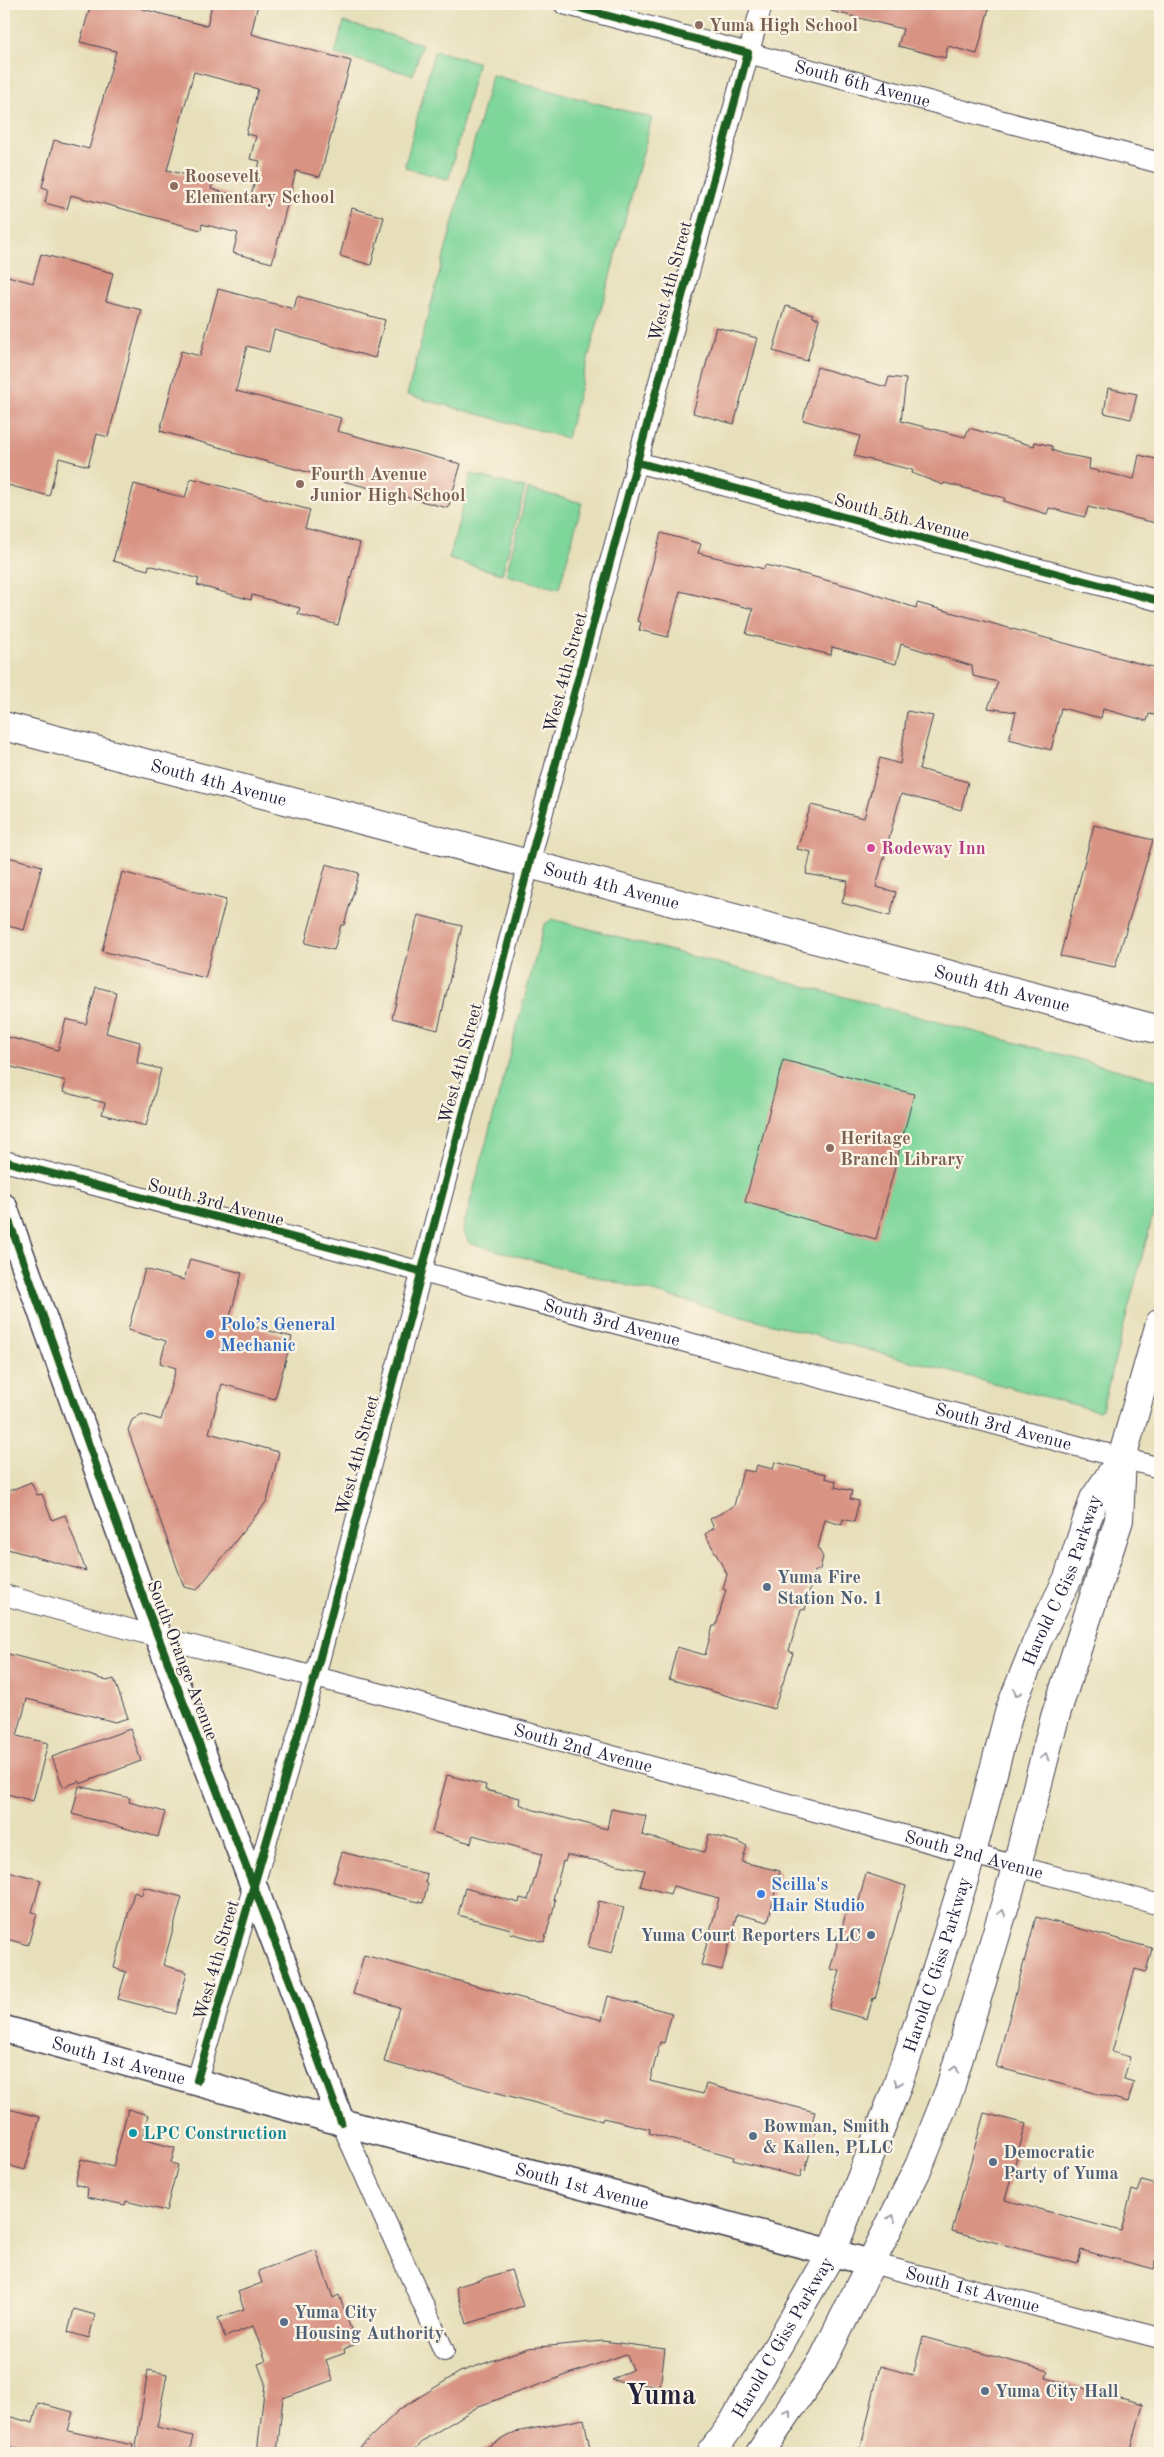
<svg xmlns="http://www.w3.org/2000/svg" width="1164" height="2457" font-family="'Old Standard TT',serif">
  <style>
    .green { fill: #7fd69b; stroke: #507c6b }
    .building { fill: #d89383; fill-rule: evenodd }
    .lines { fill: none; stroke-linecap: round; stroke-linejoin: round }
    .minor-casing { stroke: #403e4e; stroke-width: 22 }
    .tertiary-casing { stroke: #403e4e; stroke-width: 29 }
    .secondary-casing { stroke: #403e4e; stroke-width: 30 }
    .primary-casing { stroke: #403e4e; stroke-width: 30 }
    .minor { stroke: #fff; stroke-width: 20 }
    .tertiary { stroke: #fff; stroke-width: 26 }
    .secondary { stroke: #fff; stroke-width: 28 }
    .primary { stroke: #fff; stroke-width: 28 }
    .cycleway-casing { stroke: #fcf5e5; stroke-width: 11 }
    .cycleway { stroke: #1b5e20; stroke-width: 8 }
    .oneway { stroke: #9c9ca7 }
    .education-dot { fill: #8d6e63; stroke: #fcf5e5; stroke-width: 2 }
    .hotel-dot { fill: #d1479c; stroke: #fcf5e5; stroke-width: 2 }
    .shop-dot { fill: #3f7fe0; stroke: #fcf5e5; stroke-width: 2 }
    .service-dot { fill: #5c6f8a; stroke: #fcf5e5; stroke-width: 2 }
    .culture-dot { fill: #0f9aa8; stroke: #fcf5e5; stroke-width: 2 }
    .labels { text-anchor: middle; stroke-width: 4.5; stroke-linejoin: round; paint-order: stroke }
    .education-label { font-size: 18px; font-weight: bold; fill: #785e54; stroke: #fcf5e5; text-anchor: start }
    .street-label { font-size: 18px; fill: #22223b; stroke: #fcf5e5 }
    .hotel-label { font-size: 18px; font-weight: bold; fill: #b23c85; stroke: #fcf5e5; text-anchor: start }
    .shop-label { font-size: 18px; font-weight: bold; fill: #366cbe; stroke: #fcf5e5; text-anchor: start }
    .service-label { font-size: 18px; font-weight: bold; fill: #4e5e75; stroke: #fcf5e5; text-anchor: start }
    .culture-label { font-size: 18px; font-weight: bold; fill: #0d838f; stroke: #fcf5e5; text-anchor: start }
    .town-label { font-size: 28px; font-weight: bold; fill: #22223b; stroke: #fcf5e5 }
  </style>
  <rect width="100%" height="100%" fill="#fcf5e5"/>
  <filter id="ink" filterUnits="userSpaceOnUse"><feTurbulence type="fractalNoise" baseFrequency=".02" numOctaves="2"/><feDisplacementMap in="SourceGraphic" scale="10" xChannelSelector="R" yChannelSelector="G"/><feConvolveMatrix kernelMatrix="1 2 1 2 8 2 1 2 1" color-interpolation-filters="sRGB"/></filter>
  <filter id="wash" filterUnits="userSpaceOnUse"><feTurbulence type="fractalNoise" baseFrequency=".0096" numOctaves="4" result="noise"/><feDisplacementMap in="SourceGraphic" scale="20" xChannelSelector="R" yChannelSelector="G"/><feGaussianBlur stdDeviation="1.12" result="paint"/><feColorMatrix in="noise" values="0 0 0 0 0 0 0 0 0 0 0 0 0 0 0 0 0 1.4 0 .05"/><feComposite in="paint" operator="in"/></filter>
  <g filter="url(#wash)">
    <rect width="100%" height="100%" fill="#e7dfba"/>
    <!-- green -->
    <path class="green" d="M344,22L422,44L413,75L335,54Z
      M437,51L477,62V65L449,178L446,179L406,168L405,165L434,52Z
      M492,75L652,118L567,438L407,395Z
      M471,474L525,488L502,574L449,559Z
      M528,489L582,503L559,589L506,575Z
      M552,919L1160,1081V1188L1102,1409L1098,1411L469,1243L463,1229L544,925Z"/>
    <g id="blocks">
      <!-- building -->
      <path class="building" d="M91,4H124L207,26L212,4H258L251,34L351,61L320,177L296,171L272,263L233,253L238,233L202,224L201,230L71,195L67,209L45,203L48,189L42,187L54,140L89,149L116,51L80,42ZM194,72L258,89L246,134L256,136L250,159L260,161L250,200L211,189L213,182L167,170Z
        M832,4H990L977,54L948,46L945,58L898,46L903,29L831,11Z
        M352,208L384,217L371,265L340,256Z
        M41,254L113,273L106,301L142,310L108,437L97,434L88,466L59,458L49,496L4,484V275L33,283Z
        M218,289L294,309L297,296L385,320L375,358L274,330L269,352L247,346L236,391L341,418L337,431L461,464L448,508L233,453V451L160,431L181,351L200,356Z
        M786,306L813,314V317L819,319L807,361L773,351Z
        M716,327L757,338L734,424L693,413Z
        M817,367L886,387L889,377L906,379L901,421L965,437L969,428L1034,446L1035,442L1052,446V450L1062,454L1090,459L1089,469L1134,479L1139,455L1160,460V524L1088,507L1085,517L1049,508L1047,514L1004,501L1005,498L944,483L943,485L912,473L913,470L854,456L860,436L803,420Z
        M1108,388L1137,394L1131,419L1104,413Z
        M191,478L310,510L305,528L360,543L338,625L298,614L300,608L252,595L251,600L197,585L199,579L149,565L148,570L113,561L134,484L185,498Z
        M661,533L701,544L698,553L764,569L765,565L807,575L859,589L916,608L917,603L1160,669V716L1149,714L1147,721L1103,709L1101,718L1061,708L1051,750L1009,739L1016,712L988,708L998,682L973,676L972,666L901,644L896,664L832,647L831,655L746,634L753,609L680,591L668,637L639,630L641,622L637,621Z
        M907,711L933,716L919,769L968,782L961,810L901,794L876,887L896,892L890,916L842,903L848,881L806,874L811,852L797,849L811,805L864,818L880,758L900,764Z
        M1094,825L1153,840L1115,967L1060,956Z
        M4,856L42,866L24,930L4,925Z
        M326,864L359,873L344,925H341L334,950L305,943Z
        M122,872L226,900L205,978L102,951Z
        M418,915L462,926L438,1030L392,1018Z
        M96,987L116,992L106,1033L140,1042L137,1063L161,1069L146,1126L102,1114L105,1103L63,1092L66,1081L4,1065V1036L58,1050L66,1019L86,1024Z
        M783,1060L914,1094L876,1239L745,1202Z
        M190,1259L242,1273L229,1320L292,1337L275,1399L222,1384L209,1433L279,1452L267,1501L197,1590L184,1587L128,1430L132,1420L142,1414L161,1420L176,1368L160,1363L166,1341L128,1330L145,1269L184,1280Z
        M775,1462L826,1474L825,1478L836,1481L835,1487L852,1491L850,1499L859,1501L854,1522L843,1519L842,1525L825,1520L818,1548L823,1557L820,1569L814,1572L805,1610L801,1609L789,1651L793,1653L774,1709L669,1679L677,1647L705,1655L713,1626H716L726,1590L723,1589L727,1574L705,1534L714,1528L710,1519L734,1506L743,1470L755,1472L757,1465L773,1469Z
        M31,1482L37,1495L42,1494L52,1520L65,1515L86,1571L4,1548V1493Z
        M4,1653L80,1672L107,1681L114,1679L128,1718L115,1722L27,1699L17,1736L48,1743L33,1801L4,1793Z
        M130,1729L141,1761L80,1784V1781L63,1787L52,1757Z
        M447,1775L486,1785L485,1790L520,1798L519,1804L534,1810L607,1829L611,1809L646,1816L642,1835L704,1852L709,1834L738,1842L747,1846L742,1862L780,1871L768,1922L737,1914L722,1970L701,1965L719,1898L673,1886L670,1894L640,1886L645,1870L567,1855L565,1862L563,1861L553,1899H555L554,1907L544,1942L510,1933L511,1929L458,1915L465,1888L519,1903L520,1898L528,1900L542,1854L473,1835L471,1843L432,1832Z
        M79,1786L130,1798L129,1802L165,1812L158,1837L72,1814Z
        M342,1852L427,1874L425,1882L428,1883L423,1903L333,1882Z
        M4,1870L41,1880L32,1912L37,1913L28,1945L4,1938Z
        M866,1873L906,1886L875,1999L873,1998L867,2019L829,2009L840,1971L830,1969L849,1903L858,1905Z
        M144,1887L182,1897L163,1965L187,1972L176,2014L118,1999L126,1972L114,1968L134,1892L142,1895Z
        M599,1901L624,1907L612,1953L588,1947Z
        M1036,1917L1152,1948L1146,1972L1135,1969L1112,2052L1130,2057L1124,2079L1134,2082L1128,2102L996,2067Z
        M364,1955L602,2020L608,1996L672,2013L664,2043L660,2042L650,2081L703,2094L706,2084L815,2112L810,2129L816,2130L805,2171L802,2170L800,2177L733,2160L734,2157L649,2133L650,2129L603,2118L602,2121L384,2062L399,2007L353,1994Z
        M9,2109L40,2117L25,2170L4,2164V2127Z
        M128,2109L148,2115L142,2139L175,2148L171,2163L178,2165L166,2211L126,2201L125,2205L87,2197L88,2188L75,2184L81,2159L113,2167Z
        M984,2113L1026,2124L1005,2200L1121,2231L1132,2190L1138,2192L1142,2181L1160,2186V2246L1154,2269L1081,2250L1078,2264L952,2231Z
        M316,2250L333,2298L339,2295L356,2344L344,2349L345,2353L326,2360L333,2380L283,2398L277,2453H257L265,2383L258,2364L266,2361L253,2326L225,2337L218,2318L244,2309L238,2292L262,2283L258,2271Z
        M511,2270L523,2306L467,2324L456,2287Z
        M74,2309L95,2315L89,2338L68,2332Z
        M923,2337L1048,2371L1046,2378L1143,2404L1130,2453H870L860,2451L880,2366L913,2375Z
        M603,2341L665,2349L660,2387L612,2380L633,2369L626,2354L479,2406L427,2438L411,2453H354L400,2409L460,2372L528,2348Z
        M148,2370L167,2374L157,2427L193,2436L189,2453H135Z
        M38,2403L73,2412L68,2431L133,2445L132,2453H34L4,2445V2415L33,2423Z
        M584,2419L591,2453H476L515,2432Z"/>
    </g>
  </g>
  <g filter="url(#ink)">
    <use href="#blocks" fill-opacity="0" stroke="#403e4e" stroke-width="1"/>
    <g class="lines">
      <defs>
        <g id="minor">
          <path id="s1" d="M564,4L1160,163"/>
          <path d="M636,462L1160,601"/>
          <path id="s2" d="M4,1161L1160,1468"/>
          <path id="s3" d="M4,1595L158,1637L425,1705L1160,1905"/>
          <path d="M197,2080L315,1676L574,694L762,4"/>
          <path d="M341,2122L444,2351"/>
          <path id="s4" d="M871,2263L1160,2338"/>
        </g>
        <g id="tertiary">
          <path d="M4,1207L144,1600L290,1981L341,2122"/>
          <path id="s5" d="M4,2029L341,2122L871,2263"/>
        </g>
        <g id="secondary">
          <path id="s6" d="M711,2453L733,2423L832,2252L896,2089L939,1962L972,1853L1010,1709L1038,1639L1068,1578L1094,1499L1122,1458"/>
          <path d="M760,2453L823,2360L919,2166L949,2091L1017,1865L1055,1717L1119,1520L1122,1458L1160,1323"/>
        </g>
        <g id="primary">
          <path id="s7" d="M4,726L1160,1030"/>
        </g>
      </defs>
      <!-- minor casing -->
      <use href="#minor" class="minor-casing"/>
      <!-- tertiary casing -->
      <use href="#tertiary" class="tertiary-casing"/>
      <!-- secondary casing -->
      <use href="#secondary" class="secondary-casing"/>
      <!-- primary casing -->
      <use href="#primary" class="primary-casing"/>
      <!-- minor -->
      <use href="#minor" class="minor"/>
      <!-- tertiary -->
      <use href="#tertiary" class="tertiary"/>
      <!-- secondary -->
      <use href="#secondary" class="secondary"/>
      <!-- primary -->
      <use href="#primary" class="primary"/>
      <defs>
        <path id="cycleway" d="M636,462L1160,601
          M4,1161L420,1271
          M4,1207L144,1600L290,1981L341,2122
          M197,2080L315,1676L574,694L748,53L564,4"/>
      </defs>
      <!-- cycleway casing -->
      <use href="#cycleway" class="cycleway-casing"/>
      <!-- cycleway -->
      <use href="#cycleway" class="cycleway"/>
    </g>
    <!-- one-way arrows -->
    <defs><path id="oneway-chevron" d="M-2-3.5L2.5 0L-2 3.5" fill="none" stroke-width="1.6" stroke-linecap="round" stroke-linejoin="round" transform="scale(1.25)"/></defs>
    <g class="oneway">
      <use href="#oneway-chevron" transform="translate(1017 1693) rotate(112)"/>
      <use href="#oneway-chevron" transform="translate(1045 1757) rotate(-75)"/>
      <use href="#oneway-chevron" transform="translate(1002 1913) rotate(-73)"/>
      <use href="#oneway-chevron" transform="translate(955 2069) rotate(-73)"/>
      <use href="#oneway-chevron" transform="translate(898 2083) rotate(109)"/>
      <use href="#oneway-chevron" transform="translate(892 2218) rotate(-65)"/>
      <use href="#oneway-chevron" transform="translate(788 2413) rotate(-57)"/>
    </g>
  </g>
  <!-- markers -->
  <g class="education-dot">
    <circle cx="699" cy="25" r="5"/>
    <circle cx="174" cy="186" r="5"/>
    <circle cx="300" cy="484" r="5"/>
    <circle cx="830" cy="1148" r="5"/>
  </g>
  <circle class="hotel-dot" cx="871" cy="848" r="5"/>
  <g class="shop-dot">
    <circle cx="210" cy="1334" r="5"/>
    <circle cx="761" cy="1894" r="5"/>
  </g>
  <g class="service-dot">
    <circle cx="767" cy="1587" r="5"/>
    <circle cx="871" cy="1935" r="5"/>
    <circle cx="753" cy="2136" r="5"/>
    <circle cx="993" cy="2162" r="5"/>
    <circle cx="284" cy="2322" r="5"/>
    <circle cx="985" cy="2391" r="5"/>
  </g>
  <circle class="culture-dot" cx="133" cy="2133" r="5"/>
  <g class="labels">
    <!-- education labels -->
    <g class="education-label">
      <text x="709" y="31">Yuma High School</text>
      <text x="184" y="182">Roosevelt<tspan x="184" dy="21">Elementary School</tspan></text>
      <text x="310" y="480">Fourth Avenue<tspan x="310" dy="21">Junior High School</tspan></text>
      <text x="840" y="1144">Heritage<tspan x="840" dy="21">Branch Library</tspan></text>
    </g>
    <!-- street labels -->
    <g class="street-label">
      <text dy="6" stroke="none"><textPath href="#s1" startOffset="309">South 6th Avenue</textPath></text>
      <text transform="translate(670 281) rotate(-75)" y="6">West 4th Street</text>
      <text transform="translate(902 517) rotate(15)" y="6">South 5th Avenue</text>
      <text transform="translate(565 672) rotate(-75)" y="6">West 4th Street</text>
      <text dy="6" stroke="none"><textPath href="#s7" startOffset="222">South 4th Avenue</textPath></text>
      <text dy="6" stroke="none"><textPath href="#s7" startOffset="628">South 4th Avenue</textPath></text>
      <text dy="6" stroke="none"><textPath href="#s7" startOffset="1032">South 4th Avenue</textPath></text>
      <text transform="translate(460 1063) rotate(-75)" y="6">West 4th Street</text>
      <text transform="translate(216 1202) rotate(15)" y="6">South 3rd Avenue</text>
      <text dy="6" stroke="none"><textPath href="#s2" startOffset="629">South 3rd Avenue</textPath></text>
      <text dy="6" stroke="none"><textPath href="#s2" startOffset="1034">South 3rd Avenue</textPath></text>
      <text transform="translate(357 1455) rotate(-75)" y="6">West 4th Street</text>
      <text dy="6" stroke="none"><textPath href="#s6" startOffset="946">Harold C Giss Parkway</textPath></text>
      <text transform="translate(183 1660) rotate(69)" y="6">South Orange Avenue</text>
      <text dy="6" stroke="none"><textPath href="#s3" startOffset="599">South 2nd Avenue</textPath></text>
      <text dy="6" stroke="none"><textPath href="#s3" startOffset="1004">South 2nd Avenue</textPath></text>
      <text transform="translate(216 1960) rotate(-74)" y="6">West 4th Street</text>
      <text dy="6" stroke="none"><textPath href="#s6" startOffset="541">Harold C Giss Parkway</textPath></text>
      <text dy="6" stroke="none"><textPath href="#s5" startOffset="119">South 1st Avenue</textPath></text>
      <text dy="6" stroke="none"><textPath href="#s5" startOffset="599">South 1st Avenue</textPath></text>
      <text dy="6" stroke="none"><textPath href="#s4" startOffset="105">South 1st Avenue</textPath></text>
      <text dy="6" stroke="none"><textPath href="#s6" startOffset="136">Harold C Giss Parkway</textPath></text>
    </g>
    <!-- hotel labels -->
    <g class="hotel-label">
      <text x="881" y="854">Rodeway Inn</text>
    </g>
    <!-- shop labels -->
    <g class="shop-label">
      <text x="220" y="1330">Polo’s General<tspan x="220" dy="21">Mechanic</tspan></text>
      <text x="771" y="1890">Scilla's<tspan x="771" dy="21">Hair Studio</tspan></text>
    </g>
    <!-- service labels -->
    <g class="service-label">
      <text x="777" y="1583">Yuma Fire<tspan x="777" dy="21">Station No. 1</tspan></text>
      <text x="861" y="1941" text-anchor="end">Yuma Court Reporters LLC</text>
      <text x="763" y="2132">Bowman, Smith<tspan x="763" dy="21">&amp; Kallen, PLLC</tspan></text>
      <text x="1003" y="2158">Democratic<tspan x="1003" dy="21">Party of Yuma</tspan></text>
      <text x="294" y="2318">Yuma City<tspan x="294" dy="21">Housing Authority</tspan></text>
      <text x="995" y="2397">Yuma City Hall</text>
    </g>
    <!-- culture labels -->
    <g class="culture-label">
      <text x="143" y="2139">LPC Construction</text>
    </g>
    <!-- town labels -->
    <g class="town-label">
      <text x="661" y="2404">Yuma</text>
    </g>
  </g>
  <!-- margin -->
  <rect width="1164" height="2457" fill="none" stroke="#fcf5e5" stroke-width="20"/>
</svg>
